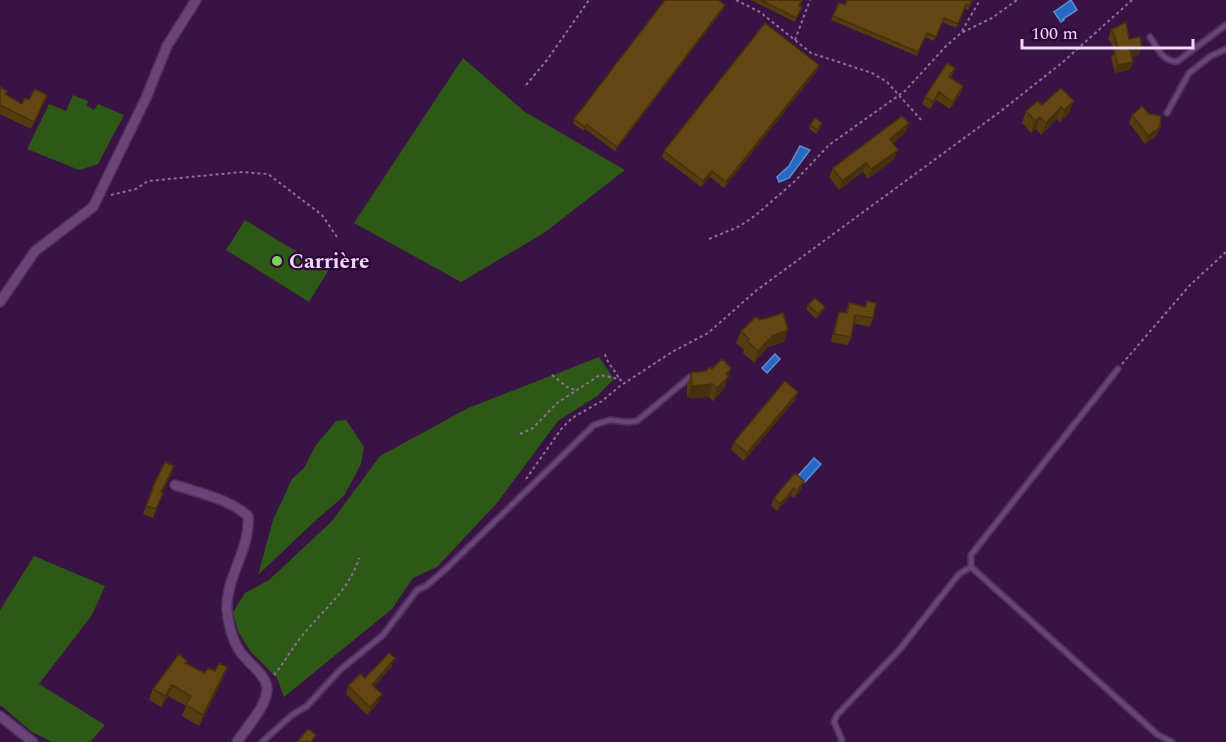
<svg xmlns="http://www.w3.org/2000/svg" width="1226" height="742" font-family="Spectral,serif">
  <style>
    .green { fill: #2d5816 }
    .water { fill: #2569c2; stroke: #628bd2; stroke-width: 1.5 }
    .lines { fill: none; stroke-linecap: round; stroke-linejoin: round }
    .lane-casing { stroke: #4d3057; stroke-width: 8 }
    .street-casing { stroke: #4d3057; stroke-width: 12 }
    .path { stroke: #8e7098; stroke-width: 2; stroke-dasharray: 3 3; stroke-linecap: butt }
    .lane { stroke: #6a4378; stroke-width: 4.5 }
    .street { stroke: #6a4378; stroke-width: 9 }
    .wall { fill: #553c10 }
    .shaded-wall { fill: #45310d }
    .building { fill: #634613; stroke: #45310d; stroke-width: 1.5 }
    .poi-dot { fill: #7cd154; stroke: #2e073a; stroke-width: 2 }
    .labels { text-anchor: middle; stroke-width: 4.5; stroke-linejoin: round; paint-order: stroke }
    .poi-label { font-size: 21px; font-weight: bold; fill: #efd9f8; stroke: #2e073a; text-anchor: start }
  </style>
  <rect width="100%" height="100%" fill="#381344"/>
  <!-- green -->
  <path class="green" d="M463,58L525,112L625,170L544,233L461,282L354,223Z
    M73,95L88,101L87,106L94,110L98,104L124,115L98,164L79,170L27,149L49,104L66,111Z
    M245,220L328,271L309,302L226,250Z
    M599,357L614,379L597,396L558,421L497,503L437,567L413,578L392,609L284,697L277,678L250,651L238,631L233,612L245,593L269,580L332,521L380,456L468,408Z
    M346,420L364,447L361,464L344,496L316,520L258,575L273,520L292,479L304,468L316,445L336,421Z
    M34,556L105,586L92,615L39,684L105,725L90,742H52L32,732L0,705V610Z"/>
  <!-- water -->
  <path class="water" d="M1071,0L1077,10L1063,19L1064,20L1061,22L1054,12Z
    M800,146L810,150L789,178L779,182L777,177L789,166Z
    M775,354L780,359L767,373L762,368Z
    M814,458L821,464L805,482L798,476Z"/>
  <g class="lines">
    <defs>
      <path id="lane" d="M1150,37C1157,47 1163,63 1178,61L1226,25
        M1167,113L1189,73L1211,56L1226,49
        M1118,369L971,555V567L1158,735L1172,742
        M262,742L292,715L307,706L340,670L383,635L417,590L426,586L447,568L594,425L610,420L627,422L637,421L690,377
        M841,742L842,740L834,722L837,715L900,649L959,574L971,567"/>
      <path id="street" d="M0,302L35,251L93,207L146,98L167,46L196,0
        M175,485C199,493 229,499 248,516C251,549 225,578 227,610C228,622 232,639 239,650C246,662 268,675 267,690C266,707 246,728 237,742
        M0,716L33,742"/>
    </defs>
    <!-- lane casing -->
    <use href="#lane" class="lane-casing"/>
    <!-- street casing -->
    <use href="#street" class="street-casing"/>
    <!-- path -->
    <path class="path" d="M736,0L760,12L811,53L872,73L887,82L923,122
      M962,31L980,0
      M795,40L810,0
      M526,85L547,60L589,0
      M111,195L136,189L148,181L242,172L268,174L322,215L337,237
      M709,239L740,226L756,215L795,181L829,145L905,91L946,46L961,33L992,18L1017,0
      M605,354C607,364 615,369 619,379
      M1122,364L1190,285L1226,252
      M552,375L567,387L575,390
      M520,434L533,428L557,403L600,375L619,379L625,383
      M526,479L562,428L572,418L602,401L620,386L672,352L708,333L757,290L1001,111L1063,62L1132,0
      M274,675C283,664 290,652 298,641C319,613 349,592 359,558"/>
    <!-- lane -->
    <use href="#lane" class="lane"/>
    <!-- street -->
    <use href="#street" class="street"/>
  </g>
  <!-- wall -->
  <path class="wall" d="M751,0H803L800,6V11L795,22Z
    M973,0L968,10L964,8L956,28L942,22L934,41L925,37L917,56L831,20L839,2L845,5Z
    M725,5L723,10L615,151L585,129L583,131L573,123L574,119Z
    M1111,30L1129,39L1139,55L1132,57L1130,70L1115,73L1111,58L1114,53L1111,43L1108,39Z
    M819,65L817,71L724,188L710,177L701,187L662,157L664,151Z
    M955,68L951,78L961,93L950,109L936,100L930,109L922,104L925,97Z
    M0,87L6,95L22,104L29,100L47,95L31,129L0,114Z
    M1061,88L1069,113L1060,122L1057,119L1041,135L1036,129L1031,133L1022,123L1026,111L1042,105Z
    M1149,114L1157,135L1145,144L1129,123L1132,115Z
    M909,123L905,133L893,143L894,159L868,179L863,172L839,190L829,177L833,168Z
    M810,125L821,127L816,134L809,129Z
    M867,301L873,318L870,327L853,323L851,337L848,345L831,342L836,320L839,312L845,313L849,303L865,306Z
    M808,305L823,311L816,319L806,309Z
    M741,331L784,342L768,347L754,363L743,353L744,350L736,343Z
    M712,369L728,376L724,389L713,401L709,397L687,398V386L691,373Z
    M798,392L795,400L744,461L731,450L734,442Z
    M174,466L171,474L162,493L160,501L153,518L143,514L150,497H149L152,488Z
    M804,481L802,488L794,498L791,495L777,511L771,505L774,498Z
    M395,658L392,666L374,687L382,694L379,702L367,715L346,694L348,686L365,678Z
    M187,661L186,663L205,673L215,671L227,667L223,678L199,726L182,716L186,706L168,696L161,707L149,700L153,689Z"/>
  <!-- shaded-wall -->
  <path class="shaded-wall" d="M725,5L723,10L615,151L617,147Z
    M1142,47L1139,55L1127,58L1130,50Z
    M1133,62L1130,70L1115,73L1118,65Z
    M819,65L817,71L724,188L726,182Z
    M963,86L961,93L950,109L953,102Z
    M939,92L936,100L930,109L933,102Z
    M47,95L45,102L31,129L34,122Z
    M1074,101L1069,113L1060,122L1064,110Z
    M1061,107L1057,119L1041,135L1046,123Z
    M1040,117L1036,129L1031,133L1035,121Z
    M909,123L905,133L887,149L890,139Z
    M1160,127L1157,135L1145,144L1148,136Z
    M898,150L894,159L868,179L871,169Z
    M866,163L863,172L839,190L842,181Z
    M712,171L710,177L701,187L703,181Z
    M825,307L823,311L816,319L818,314Z
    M788,330L784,342L768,347L754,363L758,351L772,336Z
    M731,368L724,389L713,401L717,388L726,374Z
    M713,384L709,397L687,398L692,386Z
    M798,392L795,400L744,461L747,453Z
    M174,466L171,474L158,501L161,492Z
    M804,481L802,488L794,498L797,491Z
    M794,488L791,495L777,511L780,504Z
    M395,658L392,666L369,693L372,685Z
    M227,667L223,678L199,726L203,715Z
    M172,685L168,696L161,707L165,696Z
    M382,694L379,702L367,715L370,707Z"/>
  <!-- building -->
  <path class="building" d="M665,0H718L725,5L617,147L587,125L585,127L574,119Z
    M761,0H802L799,6L802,7L796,18Z
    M847,0H972L969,6L966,4L958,24L944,18L936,37L927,33L918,52L833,16L839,2L845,5Z
    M1126,22L1129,39L1140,37L1142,47L1130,50L1133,62L1118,65L1114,50L1118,49L1114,34L1111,30Z
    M765,23L819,65L726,182L712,171L703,181L664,151Z
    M947,63L955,68L949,77L963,86L953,102L939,92L933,102L925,97Z
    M0,87L7,91L5,94L22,104L25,98L29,100L35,89L47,95L34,122L0,105Z
    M1061,88L1074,101L1064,110L1061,107L1046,123L1040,117L1035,121L1026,111L1038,101L1042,105Z
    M1142,106L1149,114L1161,116L1160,127L1148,136L1132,115Z
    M902,116L909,123L890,139L898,150L871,169L866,163L842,181L833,168Z
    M815,118L822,123L817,130L810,125Z
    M815,298L825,307L818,314L808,305Z
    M867,301L876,303L873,318L855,315L851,337L834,334L839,312L847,313L849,303L866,307Z
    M783,313L788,330L772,336L758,351L747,341L749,339L741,331L756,317L760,320Z
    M722,359L731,368L726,374L729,376L717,388L713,384L692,386L691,373L706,371L710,367L712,369Z
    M785,381L798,392L747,453L734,442Z
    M165,462L174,466L161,492L163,493L156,509L146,506L153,489L152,488Z
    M795,473L804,481L797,491L794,488L780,504L774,498Z
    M389,653L395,658L372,685L382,694L370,707L348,686L360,674L365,678Z
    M179,654L187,661L185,663L205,673L208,668L215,671L219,663L227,667L203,715L186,705L191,696L172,685L165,696L153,689Z
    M308,729L316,735L311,742H297Z"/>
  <!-- markers -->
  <circle class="poi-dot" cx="277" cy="261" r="6"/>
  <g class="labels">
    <!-- poi labels -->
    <g class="poi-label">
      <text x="289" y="268">Carrière</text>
    </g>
  </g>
  <!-- scale -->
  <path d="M1022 39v9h171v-9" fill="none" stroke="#efd9f8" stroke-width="3"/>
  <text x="1031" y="39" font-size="18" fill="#efd9f8" stroke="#2e073a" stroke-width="4.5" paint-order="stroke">100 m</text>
</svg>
